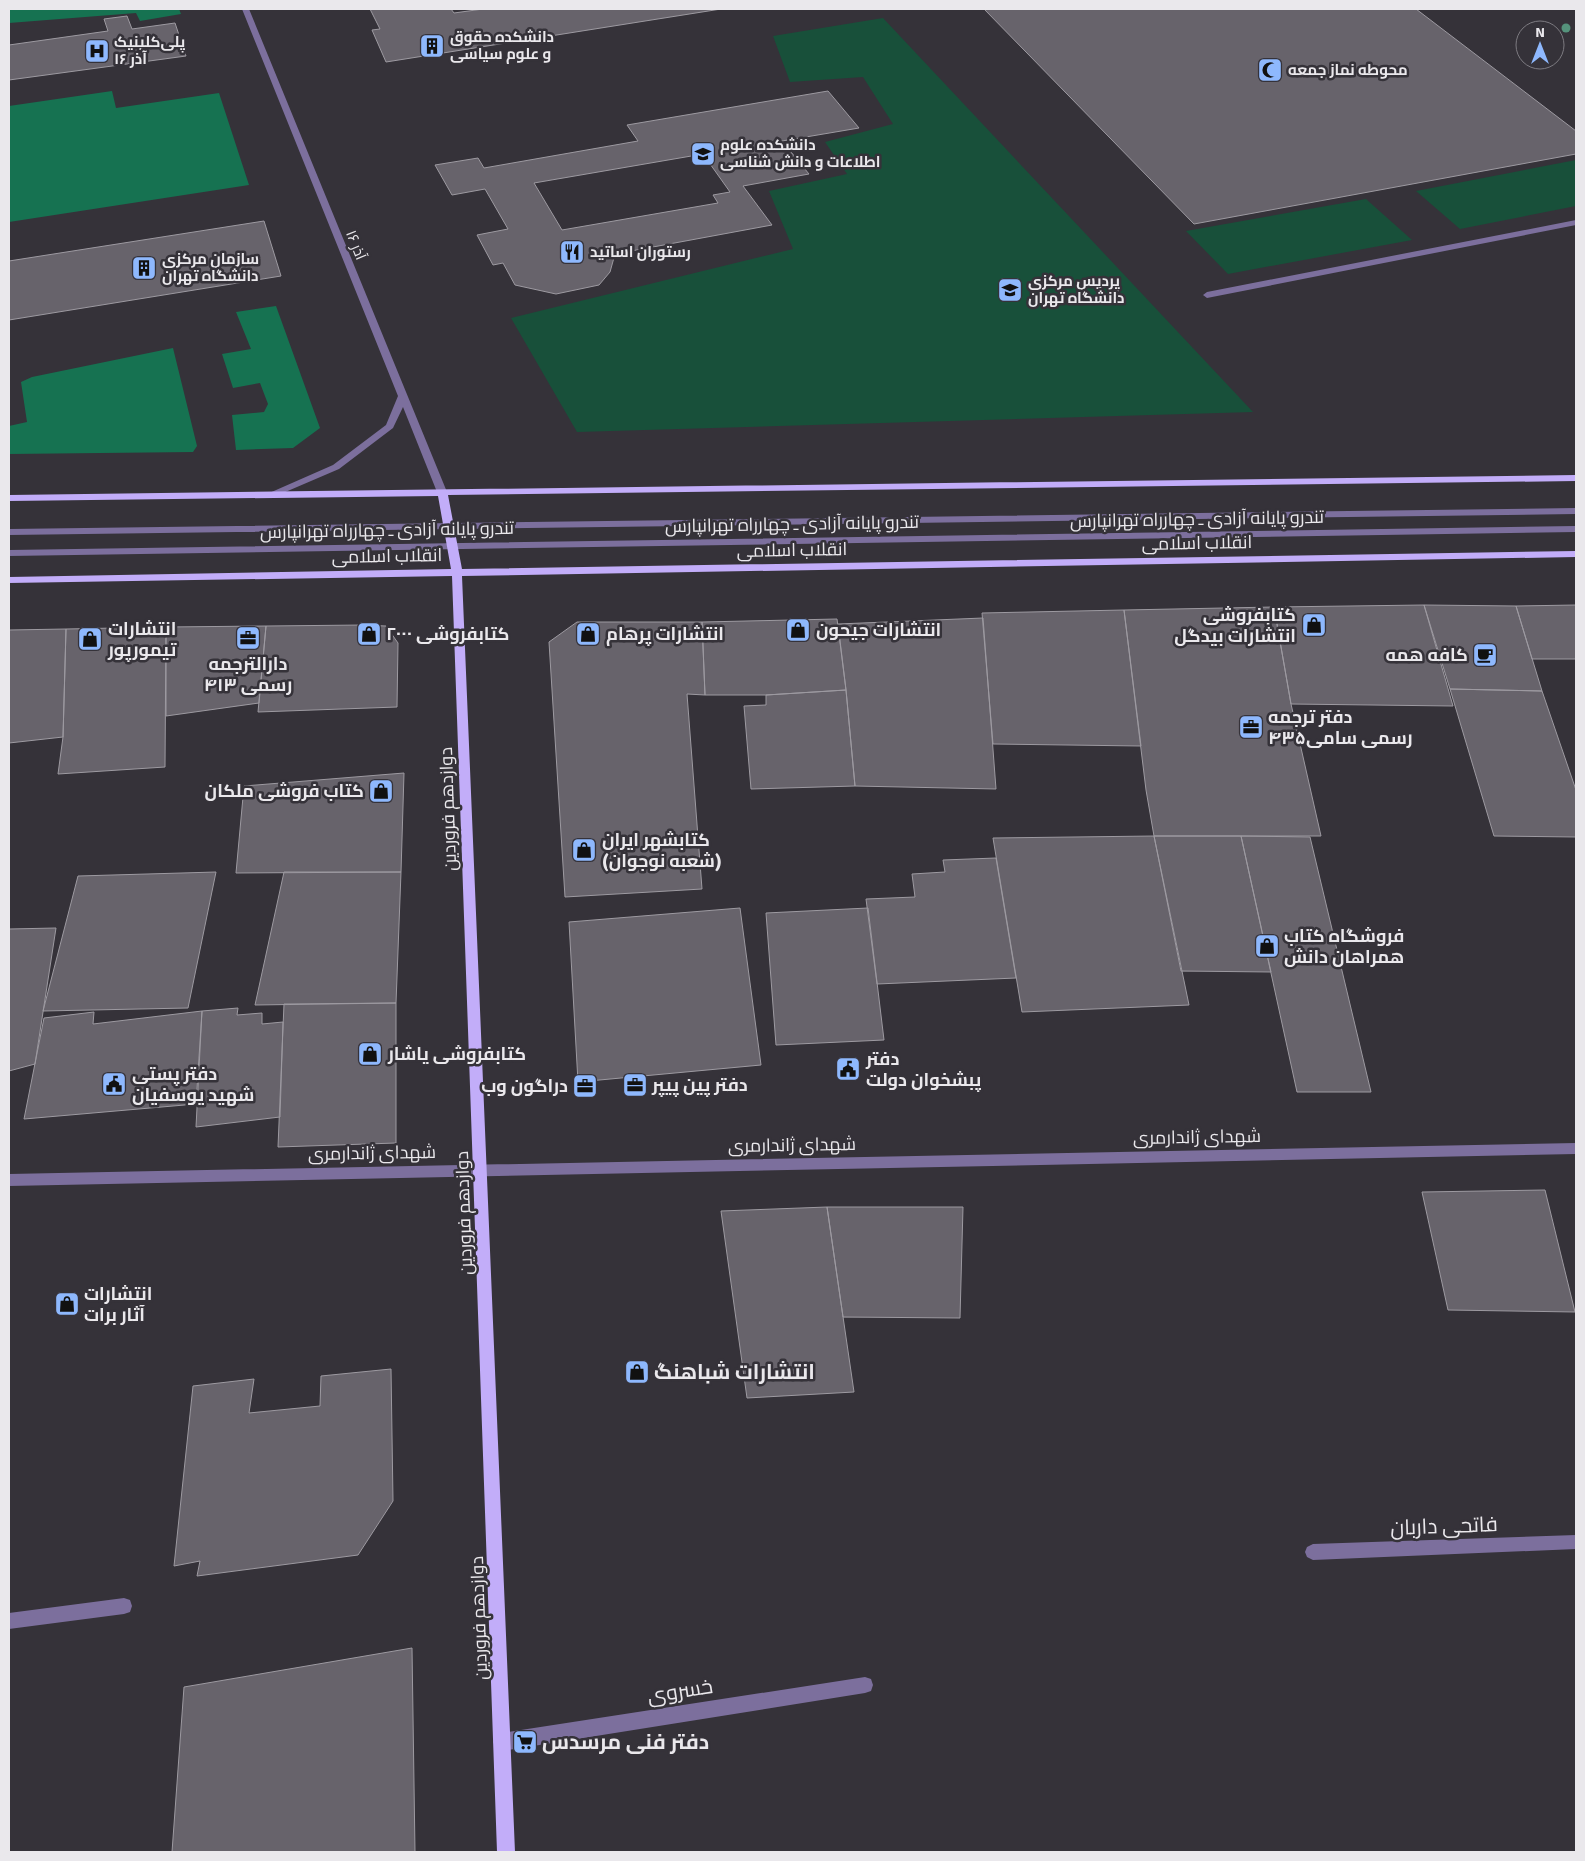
<svg xmlns="http://www.w3.org/2000/svg" width="1585" height="1861" font-family="Signika,Cairo,sans-serif">
  <style>
    .green { fill: #18503a }
    .forest { fill: #167251 }
    .building { fill: #67636b; stroke: #9d9aa1; fill-rule: evenodd }
    .lines { fill: none; stroke-linecap: round; stroke-linejoin: round }
    .minor { fill: #7c6f9d; fill-rule: evenodd }
    .major { fill: #c2adf9; fill-rule: evenodd }
    .tree { fill: #55937c }
    .labels { text-anchor: middle; stroke-width: 5; stroke-linejoin: round; paint-order: stroke }
    .far-poi-label { font-size: 15px; font-weight: bold; fill: #eae8ec; stroke: #353239; text-anchor: start }
    .far-street-label { font-size: 15px; fill: #eae8ec; stroke: #353239 }
    .street-label { font-size: 18px; fill: #eae8ec; stroke: #353239 }
    .poi-label { font-size: 18px; font-weight: bold; fill: #eae8ec; stroke: #353239; text-anchor: start }
    .near-poi-label { font-size: 21px; font-weight: bold; fill: #eae8ec; stroke: #353239; text-anchor: start }
    .near-street-label { font-size: 21px; fill: #eae8ec; stroke: #353239 }
  </style>
  <rect width="100%" height="100%" fill="#353239"/>
  <!-- green -->
  <path class="green" d="M883,18L1253,412L577,432L511,318L793,249L769,191L847,174L825,142L893,124L863,77L790,82L773,36Z
    M1576,160V206L1460,229L1416,191Z
    M1366,199L1412,240L1228,274L1186,231Z"/>
  <!-- forest -->
  <path class="forest" d="M9,9H179L181,14L140,21L136,13L9,23Z
    M112,91L116,108L219,93L249,185L9,222V106Z
    M276,306L320,428L293,448L236,450L232,415L264,412L268,404L260,383L233,388L222,354L251,349L236,312Z
    M173,348L197,446L193,452L9,454V426L27,422L21,382L32,377Z"/>
  <!-- building -->
  <path class="building" d="M370,9H451L454,13L483,9H721L386,62L372,30L380,29Z
    M984,9H1416L1576,131V154L1194,224Z
    M127,16L132,29L175,23L186,56L9,80V45L108,31L104,19Z
    M828,91L859,128L782,141L809,174L743,186L772,225L615,254L610,272L599,285L556,294L515,285L503,263L493,265L477,235L508,229L485,189L452,195L435,165L478,158L484,168L638,141L627,125ZM703,154L730,192L713,195L718,203L562,230L534,183Z
    M264,221L281,276L9,320V261Z
    M1424,605L1453,706L1291,704L1274,607Z
    M1424,605L1516,606L1542,691L1450,689Z
    M1576,605V659H1532L1516,606Z
    M1274,607L1291,704L1321,836H1154L1146,790L1124,610Z
    M1124,610L1141,746L993,744L982,613Z
    M983,618L996,789L855,786L846,690L838,624Z
    M837,619L846,690L766,695H705L702,622Z
    M577,622H702L705,695L687,694L702,889L565,897L549,642Z
    M363,625L386,626L398,643L397,707L258,712L266,626Z
    M266,626L259,703L166,716V627Z
    M166,627L165,767L58,774L63,737L66,629Z
    M66,629L63,737L9,743V630Z
    M1450,689L1542,691L1576,790V837L1494,836Z
    M846,690L855,786L751,789L744,706L766,705V695Z
    M404,773L401,872L236,873L244,786Z
    M1154,836L1189,1005L1022,1012L993,838Z
    M1154,836H1241L1271,972L1181,971Z
    M1241,836L1310,837L1371,1092H1297Z
    M996,858L1016,978L877,984L866,899L915,897L912,874L945,872L943,860Z
    M216,872L188,1008L43,1011L78,876Z
    M284,872H401L396,1003L255,1005Z
    M740,908L761,1065L578,1082L569,922Z
    M868,908L884,1040L776,1045L766,913Z
    M56,928L35,1064L9,1071V929Z
    M396,1003V1143L278,1147L284,1004Z
    M238,1008L237,1015L262,1013V1024L283,1022L280,1117L196,1127L202,1011Z
    M202,1011L196,1104L24,1119L44,1018L94,1012L93,1024Z
    M1545,1190L1575,1312L1448,1310L1422,1192Z
    M827,1207L854,1392L747,1398L721,1211Z
    M827,1207H963L960,1318L843,1317Z
    M391,1369L393,1501L358,1555L197,1576L200,1561L174,1566L193,1386L254,1379L249,1413L320,1406L321,1376Z
    M412,1648L415,1852H172L184,1687Z"/>
  <g class="lines">
    <!-- minor -->
    <path class="minor" d="M242,9H249L447,492L446,494L442,495L437,492L403,407L393,428L339,469L276,496H268L267,494L333,465L386,425L398,396Z
      M1576,220V225L1207,298L1203,295L1207,292Z
      M1576,508V514L9,535V529Z
      M1576,526V532L9,556V550Z
      M1576,1143V1154L9,1186V1174Z
      M1576,1535V1549L1313,1560L1307,1557L1305,1552L1307,1547L1313,1544Z
      M124,1598L130,1600L132,1606L130,1612L124,1614L9,1629V1613Z
      M865,1677L871,1679L873,1685L871,1691L865,1693L502,1751L496,1748L493,1742L496,1736L502,1733Z"/>
    <!-- major -->
    <path class="major" d="M1576,475V481L448,495L462,569L1576,551V557L462,576L515,1852H497L452,576L9,583V577L451,569L438,496L9,501V495Z"/>
  </g>
  <!-- trees -->
  <circle class="tree" cx="1566" cy="28" r="4.5"/>
  <!-- icons -->
  <defs>
    <symbol id="building-square" viewBox="-11 -11 22 22"><rect x="-9" y="-9" width="18" height="18" rx="4" fill="#8eb8fd" stroke="#353239"/><path d="M-4-6H4V6H1V3H-1V6H-4ZM-2.5-4.3h1.7v1.8h-1.7ZM.8-4.3h1.7v1.8H.8ZM-2.5-1h1.7V.8h-1.7ZM.8-1h1.7V.8H.8Z" fill="#111"/></symbol>
    <symbol id="hospital-square" viewBox="-11 -11 22 22"><rect x="-9" y="-9" width="18" height="18" rx="4" fill="#8eb8fd" stroke="#353239"/><path d="M-5-5h3v3.5h4V-5h3V5h-3V1.5h-4V5h-3Z" fill="#111"/></symbol>
    <symbol id="mosque-square" viewBox="-11 -11 22 22"><rect x="-9" y="-9" width="18" height="18" rx="4" fill="#8eb8fd" stroke="#353239"/><path d="M3.5-4.9A6 6 0 1 0 3.5 4.9A5 5 0 1 1 3.5-4.9Z" fill="#111"/></symbol>
    <symbol id="university-square" viewBox="-11 -11 22 22"><rect x="-9" y="-9" width="18" height="18" rx="4" fill="#8eb8fd" stroke="#353239"/><path d="M0-5L7-2L0 1L-7-2ZM-4 1L0 2.5L4 1V4Q0 6-4 4Z" fill="#111"/></symbol>
    <symbol id="restaurant-square" viewBox="-11 -11 22 22"><rect x="-9" y="-9" width="18" height="18" rx="4" fill="#8eb8fd" stroke="#353239"/><path d="M-5-6h1v4h1v-4h1v4h1v-4h1v5L-1.5 .5V6h-2V.5L-5-1ZM5-6V6H3V1.5H1.5Q1.5-4 5-6Z" fill="#111"/></symbol>
    <symbol id="shop-square" viewBox="-11 -11 22 22"><rect x="-9" y="-9" width="18" height="18" rx="4" fill="#8eb8fd" stroke="#353239"/><path d="M-5-2.5h2.3a2.7 3.5 0 0 1 5.4 0H5L5.5 6h-11ZM-1.5-2.5h3a1.5 2.3 0 0 0-3 0Z" fill="#111"/></symbol>
    <symbol id="office-square" viewBox="-11 -11 22 22"><rect x="-9" y="-9" width="18" height="18" rx="4" fill="#8eb8fd" stroke="#353239"/><path d="M-6-3h4V-5.5h4V-3h4V5H-6ZM-1-4.5V-3h2v-1.5ZM-6 0V1H6V0Z" fill="#111"/></symbol>
    <symbol id="cafe-square" viewBox="-11 -11 22 22"><rect x="-9" y="-9" width="18" height="18" rx="4" fill="#8eb8fd" stroke="#353239"/><path d="M-5.5-4.5H6V0H3Q3 3.5 0 3.5H-2.5Q-5.5 3.5-5.5 0ZM3-3.2v2h1.7v-2ZM-6 4.5H4V6H-6Z" fill="#111"/></symbol>
    <symbol id="civic-square" viewBox="-11 -11 22 22"><rect x="-9" y="-9" width="18" height="18" rx="4" fill="#8eb8fd" stroke="#353239"/><path d="M-.6-6.5H3V-4.5H.6V-3L4-1V1h2V6H-6V1h2V-1L-.6-3ZM-1.2 2.5V6h2.4V2.5Z" fill="#111"/></symbol>
    <symbol id="supermarket-square" viewBox="-11 -11 22 22"><rect x="-9" y="-9" width="18" height="18" rx="4" fill="#8eb8fd" stroke="#353239"/><path d="M-6-5.5h2.5l.6 2H6L4.5 2H-2.5L-4.4-4H-6ZM-1.5 3.2a1.3 1.3 0 1 0 .1 0ZM3 3.2a1.3 1.3 0 1 0 .1 0Z" fill="#111"/></symbol>
  </defs>
  <g fill-rule="evenodd">
    <use href="#building-square" x="418" y="32" width="28" height="28"/>
    <use href="#hospital-square" x="83" y="37" width="28" height="28"/>
    <use href="#mosque-square" x="1256" y="56" width="28" height="28"/>
    <use href="#university-square" x="689" y="140" width="28" height="28"/>
    <use href="#restaurant-square" x="558" y="238" width="28" height="28"/>
    <use href="#building-square" x="130" y="254" width="28" height="28"/>
    <use href="#university-square" x="996" y="276" width="28" height="28"/>
    <use href="#shop-square" x="1300" y="611" width="28" height="28"/>
    <use href="#shop-square" x="784" y="616" width="28" height="28"/>
    <use href="#shop-square" x="355" y="620" width="28" height="28"/>
    <use href="#shop-square" x="574" y="620" width="28" height="28"/>
    <use href="#office-square" x="234" y="624" width="28" height="28"/>
    <use href="#shop-square" x="76" y="625" width="28" height="28"/>
    <use href="#cafe-square" x="1471" y="641" width="28" height="28"/>
    <use href="#office-square" x="1237" y="713" width="28" height="28"/>
    <use href="#shop-square" x="367" y="777" width="28" height="28"/>
    <use href="#shop-square" x="570" y="836" width="28" height="28"/>
    <use href="#shop-square" x="1253" y="932" width="28" height="28"/>
    <use href="#shop-square" x="356" y="1040" width="28" height="28"/>
    <use href="#civic-square" x="834" y="1055" width="28" height="28"/>
    <use href="#civic-square" x="100" y="1070" width="28" height="28"/>
    <use href="#office-square" x="621" y="1071" width="28" height="28"/>
    <use href="#office-square" x="571" y="1072" width="28" height="28"/>
    <use href="#shop-square" x="53" y="1290" width="28" height="28"/>
    <use href="#shop-square" x="623" y="1358" width="28" height="28"/>
    <use href="#supermarket-square" x="511" y="1728" width="28" height="28"/>
  </g>
  <g class="labels">
    <!-- far-poi labels -->
    <g class="far-poi-label">
      <text x="450" y="42">دانشکده حقوق<tspan x="450" dy="17">و علوم سیاسی</tspan></text>
      <text x="114" y="47">پلی‌کلینیک<tspan x="114" dy="17">۱۶ آذر</tspan></text>
      <text x="1288" y="75">محوطه نماز جمعه</text>
      <text x="720" y="150">دانشکده علوم<tspan x="720" dy="17">اطلاعات و دانش شناسی</tspan></text>
      <text x="590" y="257">رستوران اساتید</text>
      <text x="162" y="264">سازمان مرکزی<tspan x="162" dy="17">دانشگاه تهران</tspan></text>
      <text x="1028" y="286">پردیس مرکزی<tspan x="1028" dy="17">دانشگاه‌ تهران</tspan></text>
    </g>
    <!-- far-street labels -->
    <g class="far-street-label">
      <text transform="translate(356 245) rotate(68)" y="5">۱۶ آذر</text>
    </g>
    <!-- street labels -->
    <g class="street-label">
      <text transform="translate(1197 519) rotate(-1)" y="6">تندرو پایانه آزادی ـ چهارراه تهرانپارس</text>
      <text transform="translate(792 524) rotate(-1)" y="6">تندرو پایانه آزادی ـ چهارراه تهرانپارس</text>
      <text transform="translate(387 530) rotate(-1)" y="6">تندرو پایانه آزادی ـ چهارراه تهرانپارس</text>
      <text transform="translate(1197 543) rotate(-1)" y="6">انقلاب اسلامی</text>
      <text transform="translate(792 550) rotate(-1)" y="6">انقلاب اسلامی</text>
      <text transform="translate(387 556) rotate(-1)" y="6">انقلاب اسلامی</text>
      <text transform="translate(448 809) rotate(-92)" y="6">دوازدهم فروردین</text>
      <text transform="translate(1197 1137) rotate(-1)" y="6">شهدای ژاندارمری</text>
      <text transform="translate(792 1145) rotate(-1)" y="6">شهدای ژاندارمری</text>
      <text transform="translate(372 1153) rotate(-1)" y="6">شهدای ژاندارمری</text>
      <text transform="translate(464 1213) rotate(-92)" y="6">دوازدهم فروردین</text>
      <text transform="translate(479 1618) rotate(-92)" y="6">دوازدهم فروردین</text>
    </g>
    <!-- poi labels -->
    <g class="poi-label">
      <text x="1296" y="621" text-anchor="end">کتابفروشی<tspan x="1296" dy="21">انتشارات بیدگل</tspan></text>
      <text x="108" y="635">انتشارات<tspan x="108" dy="21">تیمورپور</tspan></text>
      <text x="816" y="636">انتشارات جیحون</text>
      <text x="386" y="640">کتابفروشی ۲۰۰۰</text>
      <text x="606" y="640">انتشارات پرهام</text>
      <text x="1468" y="661" text-anchor="end">کافه همه</text>
      <text x="248" y="670" text-anchor="middle">دارالترجمه<tspan x="248" dy="21">رسمی ۴۱۳</tspan></text>
      <text x="1268" y="723">دفتر ترجمه<tspan x="1268" dy="21">رسمی سامی۴۳۵</tspan></text>
      <text x="364" y="797" text-anchor="end">کتاب فروشی ملکان</text>
      <text x="602" y="846">کتابشهر ایران<tspan x="602" dy="21">(شعبه نوجوان)</tspan></text>
      <text x="1284" y="942">فروشگاه کتاب<tspan x="1284" dy="21">همراهان دانش</tspan></text>
      <text x="388" y="1060">کتابفروشی یاشار</text>
      <text x="866" y="1065">دفتر<tspan x="866" dy="21">پبشخوان دولت</tspan></text>
      <text x="132" y="1080">دفتر پستی<tspan x="132" dy="21">شهید یوسفیان</tspan></text>
      <text x="652" y="1091">دفتر پین پیپر</text>
      <text x="568" y="1092" text-anchor="end">دراگون وب</text>
      <text x="84" y="1300">انتشارات<tspan x="84" dy="21">آثار برات</tspan></text>
    </g>
    <!-- near-poi labels -->
    <g class="near-poi-label">
      <text x="654" y="1379">انتشارات شباهنگ</text>
      <text x="542" y="1749">دفتر فنی مرسدس</text>
    </g>
    <!-- near-street labels -->
    <g class="near-street-label">
      <text transform="translate(1444 1526) rotate(-2)" y="7">فاتحی داربان</text>
      <text transform="translate(680 1691) rotate(-9)" y="7">خسروی</text>
    </g>
  </g>
  <!-- border -->
  <rect width="1585" height="1861" fill="none" stroke="#eae8ec" stroke-width="20"/>
  <!-- north arrow -->
  <g transform="translate(1540 45)"><circle r="24" fill="#353239" stroke="#7d7b81"/>
  <path d="M0-4L9 19L0 12L-9 19Z" fill="#8eb8fd"/>
  <text y="-8" font-size="14" font-weight="bold" text-anchor="middle" fill="#eae8ec">N</text>
  </g>
</svg>
